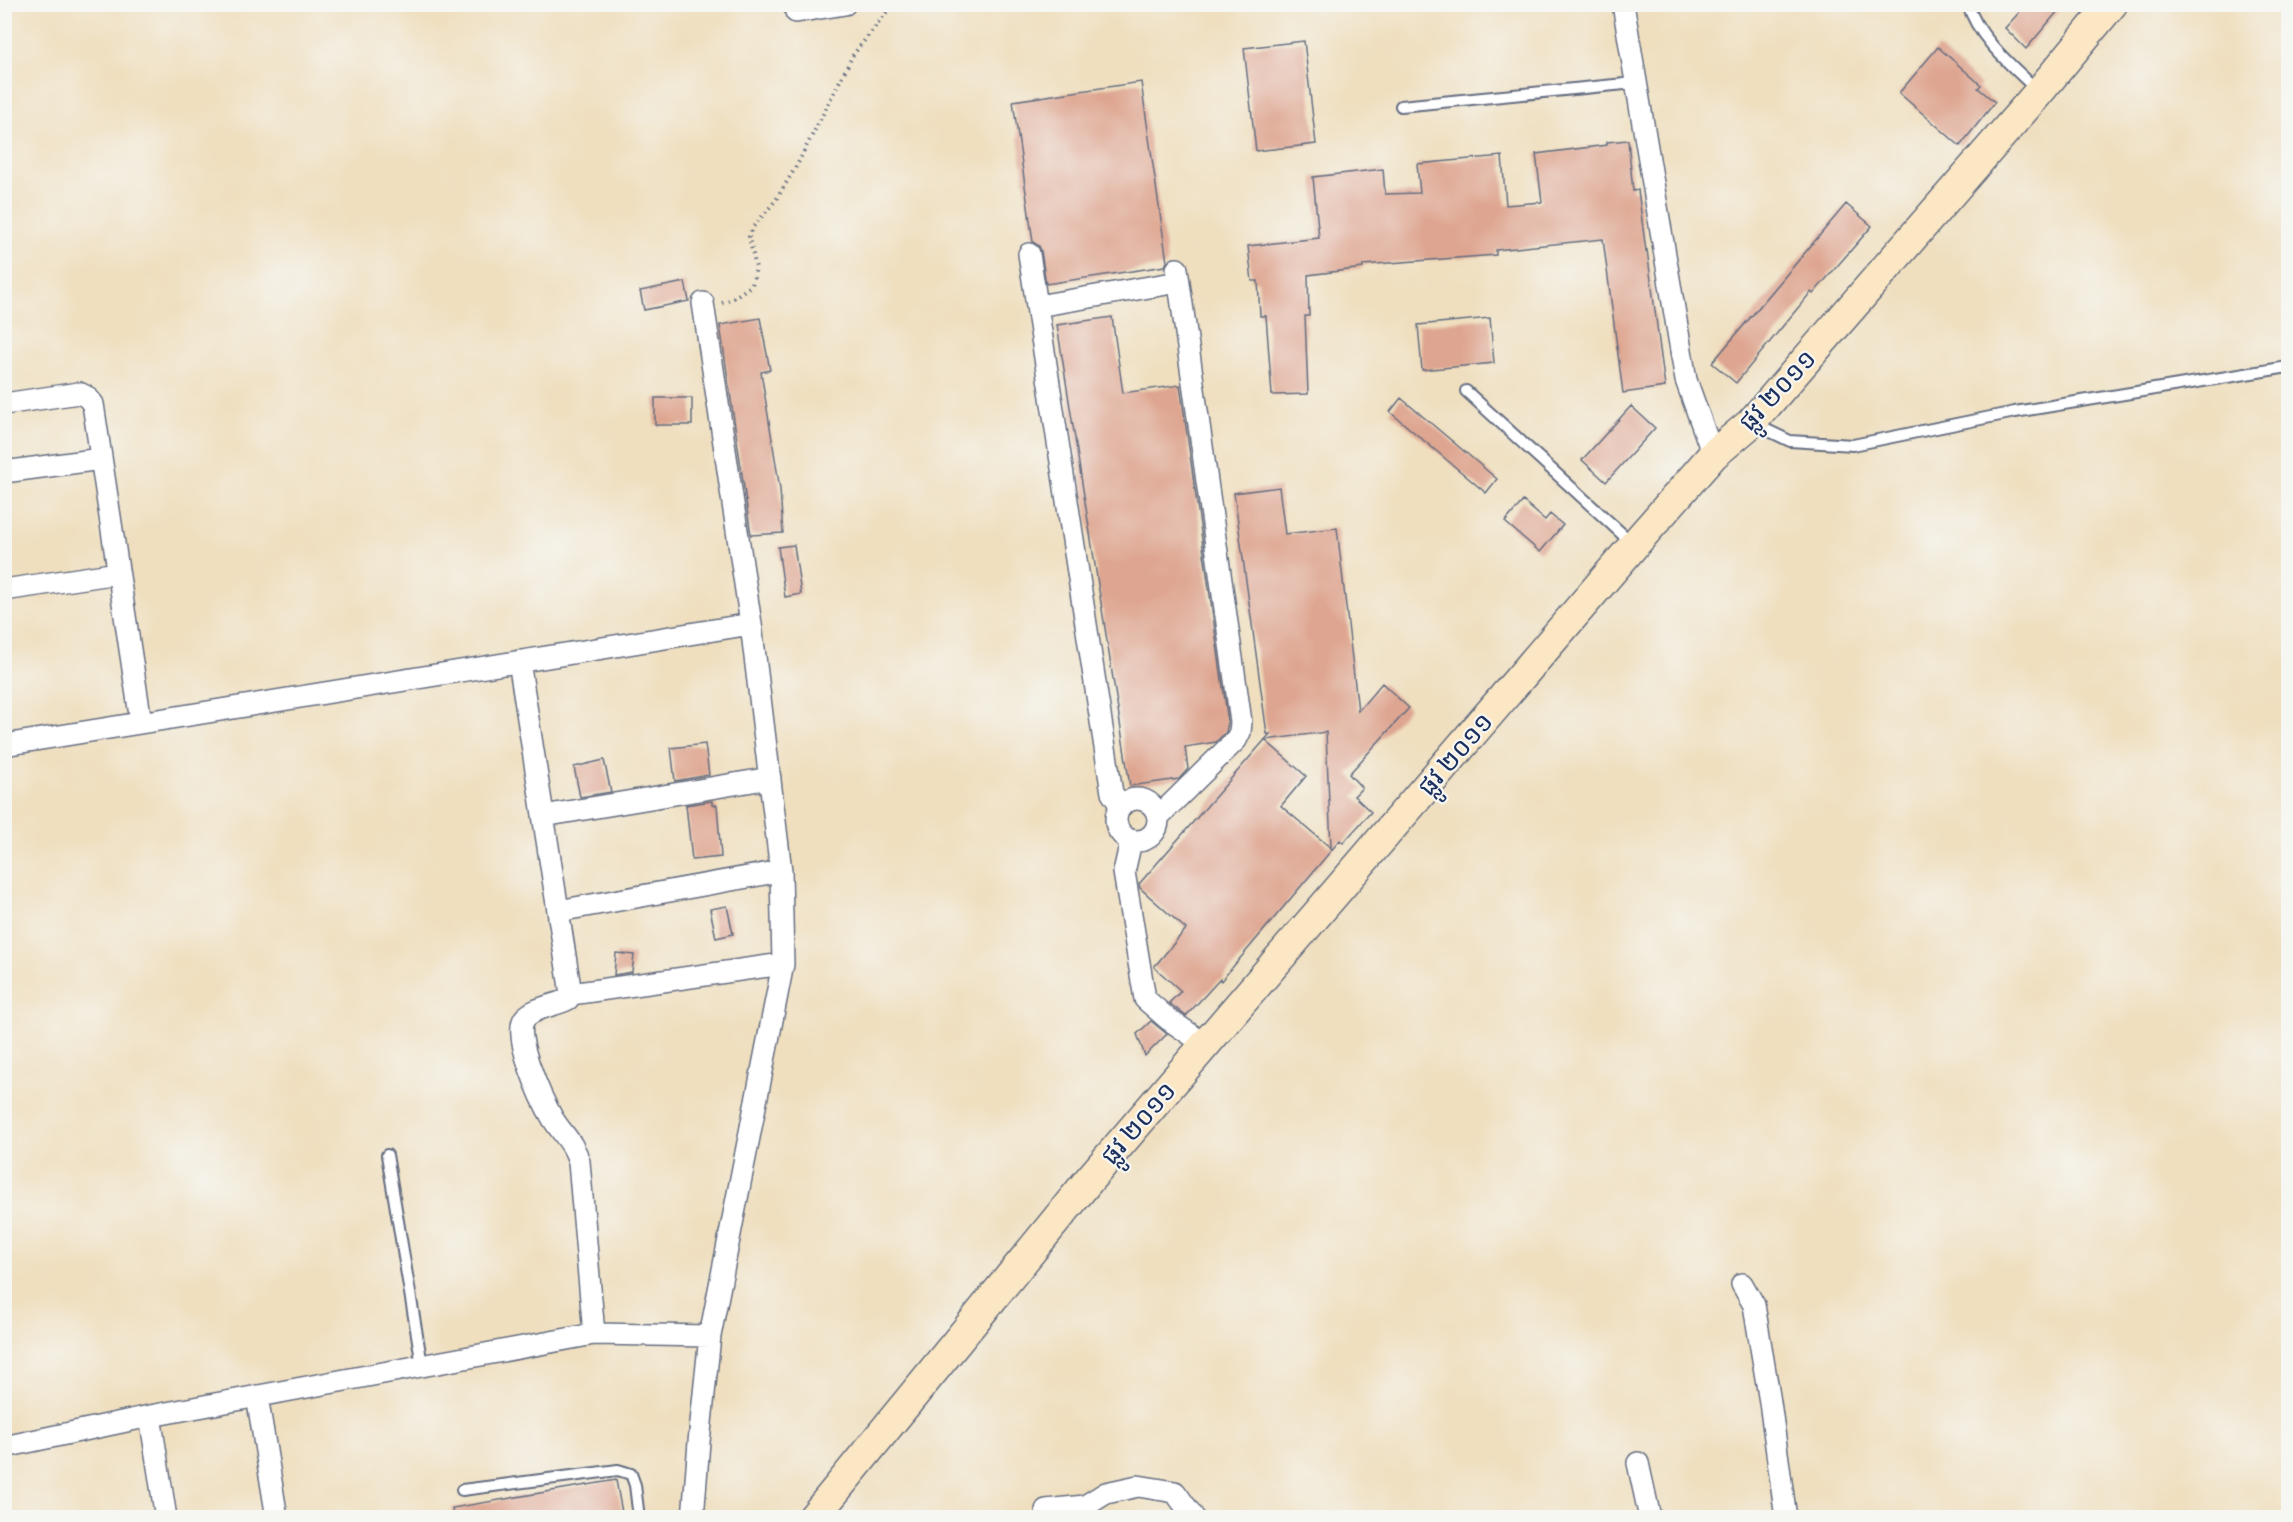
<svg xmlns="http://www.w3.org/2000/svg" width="2293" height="1522" font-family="'IM FELL Double Pica','Noto Sans Khmer',serif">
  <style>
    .building { fill: #dea590; fill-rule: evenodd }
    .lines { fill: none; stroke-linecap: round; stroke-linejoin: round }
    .service-casing { stroke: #656d80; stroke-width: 14 }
    .minor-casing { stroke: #656d80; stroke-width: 24 }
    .secondary-casing { stroke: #656d80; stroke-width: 33 }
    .path { stroke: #656d80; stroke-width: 4; stroke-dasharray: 1.5 4.5; stroke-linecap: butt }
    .service { stroke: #fff; stroke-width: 10 }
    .minor { stroke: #fff; stroke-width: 21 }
    .secondary { stroke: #fbe7c3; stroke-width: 30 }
    .labels { text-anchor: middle; stroke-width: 4.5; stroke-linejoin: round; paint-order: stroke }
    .street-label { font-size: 26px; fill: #1b2f5e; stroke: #f6f6f2 }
  </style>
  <rect width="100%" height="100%" fill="#f6f6f2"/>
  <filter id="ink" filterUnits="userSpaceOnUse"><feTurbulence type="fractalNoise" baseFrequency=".0167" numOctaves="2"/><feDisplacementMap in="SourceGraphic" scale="12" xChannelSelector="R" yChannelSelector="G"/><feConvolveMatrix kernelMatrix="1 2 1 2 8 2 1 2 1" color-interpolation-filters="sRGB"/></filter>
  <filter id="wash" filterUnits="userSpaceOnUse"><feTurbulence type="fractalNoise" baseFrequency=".008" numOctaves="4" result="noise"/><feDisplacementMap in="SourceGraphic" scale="24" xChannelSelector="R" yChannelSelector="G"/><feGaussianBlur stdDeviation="1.35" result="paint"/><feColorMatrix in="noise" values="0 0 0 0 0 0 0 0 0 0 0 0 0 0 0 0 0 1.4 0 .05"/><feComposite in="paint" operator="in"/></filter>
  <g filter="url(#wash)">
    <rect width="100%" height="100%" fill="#efdfbf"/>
    <g id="blocks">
      <!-- building -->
      <path class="building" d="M2027,4H2064L2026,49L2005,28Z
        M1304,41L1316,144L1256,151L1244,48Z
        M1938,47L1981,85L1978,88L1995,102L1960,146L1899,93Z
        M1141,82L1167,262L1165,266L1046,284L1041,251L1039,246L1033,242L1013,101Z
        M1628,140L1633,191L1638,190L1646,251L1647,250L1665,387L1623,393L1603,239L1496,250V255L1363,265V268L1308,275L1309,316H1305L1308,394L1272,395L1266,316H1260L1258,281H1252L1248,246L1319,238L1313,177L1383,169L1385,194L1420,193L1417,164L1502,156L1506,205L1542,202L1536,154L1607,145V142Z
        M1846,204L1872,226L1813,294L1811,292L1736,383L1712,363Z
        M685,282L689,301L644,310L640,291Z
        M1112,317L1123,393L1180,385L1228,722L1226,732L1216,742L1185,747L1188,769L1179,779L1130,786L1057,325Z
        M760,318L770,370L761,372L780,489L783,533L751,535L720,325Z
        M1490,318L1494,363L1422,370L1418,325Z
        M655,398H692V425H655Z
        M1401,398L1497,479L1486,493L1390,412Z
        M1631,406L1655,428L1606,482L1582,460Z
        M1279,487L1285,534L1337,528L1358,711L1382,683L1409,708L1349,774L1362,788L1354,796L1371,812L1343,843L1340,840L1221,981L1220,979L1186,1016L1169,1003L1181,991L1154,967L1186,929L1140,888L1139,884L1270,734H1267L1234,493ZM1326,732V733L1331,848L1281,806L1306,776L1265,740Z
        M1523,501L1545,520L1550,514L1563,525L1540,552L1505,522Z
        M794,545L801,594L785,597L778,547Z
        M705,744L709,775L675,781L671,748Z
        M604,760L611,792L580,797L574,767Z
        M712,801V805H717L721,857L692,860L686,805Z
        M727,906L733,934L716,938L710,909Z
        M616,953L634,955L632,972L614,975Z
        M1151,1021L1167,1034L1145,1056L1137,1034Z
        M616,1480L623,1518H453L452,1508Z"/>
    </g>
  </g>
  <g filter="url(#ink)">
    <use href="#blocks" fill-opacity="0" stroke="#656d80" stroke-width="1.5"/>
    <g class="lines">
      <defs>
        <path id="service" d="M1968,4C1977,37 2013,67 2037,90
          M1401,106L1635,83
          M1466,391L1632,543
          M1754,424L1790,441L1853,445L2015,412L2288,367
          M387,1155L422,1365
          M462,1490L618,1470L631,1474L635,1485L639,1518"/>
        <path id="minor" d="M1623,4L1686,380L1713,455
          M796,12L845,4
          M1029,254L1112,793L1121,806
          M1037,306L1179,282
          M4,404L79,393L87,397L93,404L141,722
          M4,472L101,459
          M4,590L118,573
          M519,661L571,994
          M4,745L751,624
          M1116 820a21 21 0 1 1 42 0a21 21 0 1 1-42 0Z
          M543,816L770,778
          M1158,817L1236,740L1240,732L1241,722L1177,269
          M1131,841L1124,872L1145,999L1168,1019L1206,1045
          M558,911L781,871
          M1742,1284L1754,1305L1770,1402L1786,1518
          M594,1334L579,1162C574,1143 563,1135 553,1119C543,1102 511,1034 525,1018C535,1007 555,1006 568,999L571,994L783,964
          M257,1396L277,1518
          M150,1416L166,1518
          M4,1447L150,1416L594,1334L710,1336
          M1638,1463L1650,1518
          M1046,1510L1085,1506L1106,1493L1138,1486L1175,1492L1194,1518
          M693,1518L699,1442L710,1336L783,964L781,871L751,624L703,303"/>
        <path id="secondary" d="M813,1518L1089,1180L1634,545L1713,455L1751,423L2039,92L2112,4"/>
      </defs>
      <!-- service casing -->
      <use href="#service" class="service-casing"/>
      <!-- minor casing -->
      <use href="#minor" class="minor-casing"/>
      <!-- secondary casing -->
      <use href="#secondary" class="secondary-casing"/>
      <!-- path -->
      <path class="path" d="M722,303L732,299L752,285L756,268L749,237L753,227L776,200L797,165L853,55L893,4"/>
      <!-- service -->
      <use href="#service" class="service"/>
      <!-- minor -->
      <use href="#minor" class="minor"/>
      <!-- secondary -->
      <use href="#secondary" class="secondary"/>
    </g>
  </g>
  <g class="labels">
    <!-- street labels -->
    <g class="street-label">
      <text transform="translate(1777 390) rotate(-47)" y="9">ផ្លូវ ២០១១</text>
      <text transform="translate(1455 754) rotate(-49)" y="9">ផ្លូវ ២០១១</text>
      <text transform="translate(1138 1123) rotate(-49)" y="9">ផ្លូវ ២០១១</text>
    </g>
  </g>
  <!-- margin -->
  <rect width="2293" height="1522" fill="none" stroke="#f6f6f2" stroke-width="24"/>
</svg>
